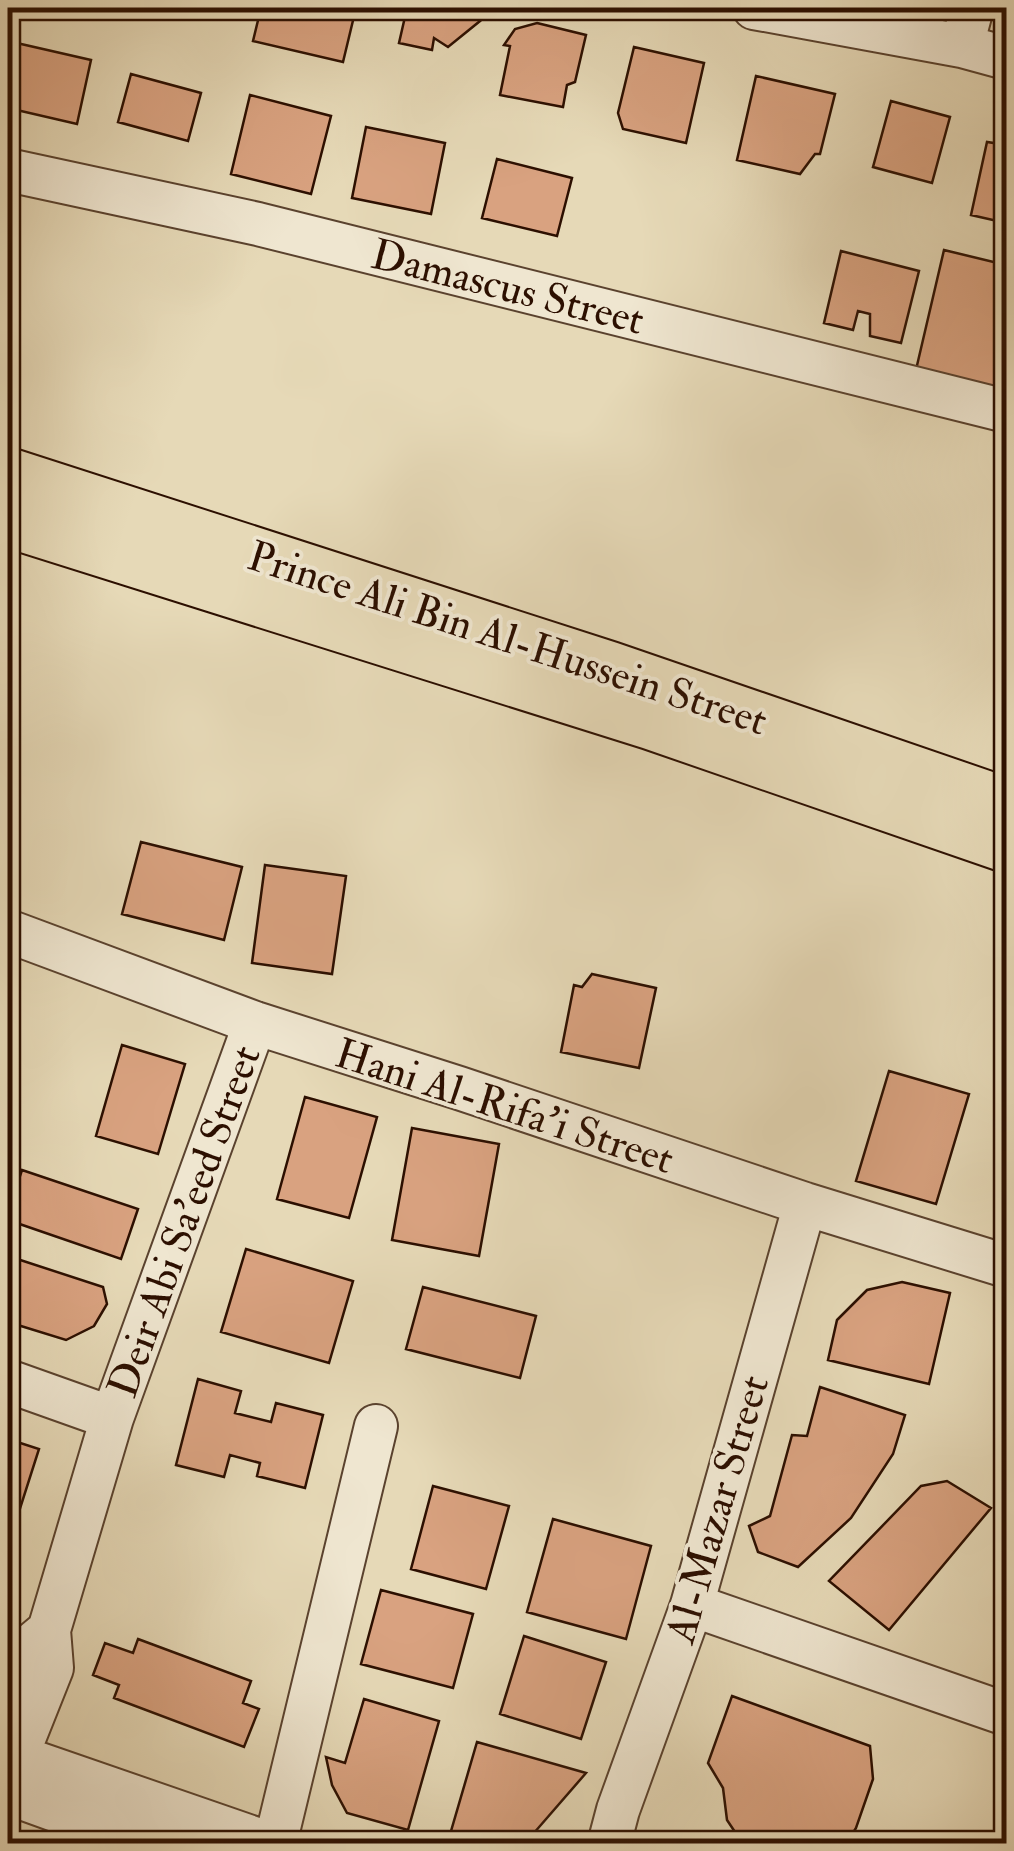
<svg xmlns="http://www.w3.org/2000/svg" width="1014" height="1851" font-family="'IM FELL Double Pica',serif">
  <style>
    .building { fill: #d9a280; stroke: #2c0f00; stroke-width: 2.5 }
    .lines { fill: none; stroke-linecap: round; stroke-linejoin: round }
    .minor-casing { stroke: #5a422e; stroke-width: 46 }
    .major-casing { stroke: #2c0f00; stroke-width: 56 }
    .minor { stroke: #efe6d0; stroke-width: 42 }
    .major { stroke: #e6d9b7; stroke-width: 52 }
    .labels { text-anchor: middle; stroke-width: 8; stroke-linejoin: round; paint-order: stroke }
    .street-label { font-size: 42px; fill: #2c0f00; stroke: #efe6d0 }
  </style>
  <rect width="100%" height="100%" fill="#e6d9b7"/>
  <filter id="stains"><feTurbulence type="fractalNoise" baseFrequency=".002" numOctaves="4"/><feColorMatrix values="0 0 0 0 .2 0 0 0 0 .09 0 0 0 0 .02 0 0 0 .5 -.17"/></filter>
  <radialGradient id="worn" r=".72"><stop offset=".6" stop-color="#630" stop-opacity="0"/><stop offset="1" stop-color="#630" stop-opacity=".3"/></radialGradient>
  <!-- building -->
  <path class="building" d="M261,8H356L343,62L253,41Z
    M407,8H468L480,21L448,47L434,38L432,50L399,43Z
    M537,23L586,35L575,82L567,85L563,107L500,95L510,46L504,45L515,29Z
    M8,41L91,60L77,124L8,108Z
    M634,47L704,63L686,143L623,129L618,113Z
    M131,74L201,93L188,141L118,122Z
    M756,76L835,94L820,154H815L800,174L737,160Z
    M250,95L331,116L311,194L231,174Z
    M891,101L950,117L932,183L873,167Z
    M998,123L1006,124V223L971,215L987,142L994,143Z
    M366,127L445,143L431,214L352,198Z
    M497,159L572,178L557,236L482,218Z
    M944,250L1006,265V396L915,374Z
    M841,251L919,271L901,343L870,336V314L858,311L853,330L824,323Z
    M141,842L242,867L224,940L122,914Z
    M265,865L346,876L332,974L252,963Z
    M592,974L656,988L639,1068L561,1052L574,985L582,987Z
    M122,1045L185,1064L158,1154L96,1136Z
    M889,1071L969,1094L936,1204L856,1181Z
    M305,1097L377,1117L349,1218L277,1199Z
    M412,1128L499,1144L479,1256L392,1240Z
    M22,1170L138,1209L121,1259L8,1220V1212Z
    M246,1249L353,1281L329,1363L221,1332Z
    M8,1256L103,1287L107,1304L94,1326L66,1340L8,1322Z
    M902,1282L950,1293L929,1384L828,1360L837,1320L867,1290Z
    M423,1287L536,1316L520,1378L406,1349Z
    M198,1379L241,1391L235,1413L271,1422L276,1403L323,1415L305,1488L257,1476L260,1463L230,1455L224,1477L176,1465Z
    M820,1387L905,1415L893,1454L851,1518L798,1567L758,1552L749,1526L770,1516L792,1435L807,1436Z
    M8,1439L39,1449L17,1518L8,1515Z
    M947,1481L991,1508L889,1630L829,1581L921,1486Z
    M433,1486L509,1506L486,1589L411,1569Z
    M553,1519L651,1546L626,1639L527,1612Z
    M381,1590L473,1614L453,1688L361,1664Z
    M524,1636L606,1662L581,1739L500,1714Z
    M138,1639L251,1681L243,1703L259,1709L244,1747L114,1698L119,1685L93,1675L105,1643L133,1653Z
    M732,1696L870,1746L873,1779L856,1828L846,1844H743L727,1820L723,1788L708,1763Z
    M364,1699L439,1721L408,1830L347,1813L332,1785L326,1757L345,1763Z
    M477,1742L586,1773L527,1841L515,1844H467L449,1838Z"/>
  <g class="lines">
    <defs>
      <path id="minor" d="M754,8L962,46L1006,58
        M962,46L972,8
        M8,170L258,224L1006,411
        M8,931L255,1023L459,1088L805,1204L1006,1266
        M8,1381L112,1418
        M692,1605L1006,1714
        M8,1682L18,1656L49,1630
        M8,1753L271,1844
        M17,1756L52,1668L49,1630L112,1418L255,1023
        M8,1793L149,1844
        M275,1844L376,1426
        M609,1844L618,1810L692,1605L805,1204"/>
      <path id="major" d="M8,474L610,668L1006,804
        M8,521L650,723L1006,846"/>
    </defs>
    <!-- minor casing -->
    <use href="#minor" class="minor-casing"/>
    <!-- major casing -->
    <use href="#major" class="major-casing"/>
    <!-- minor -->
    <use href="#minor" class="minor"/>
    <!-- major -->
    <use href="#major" class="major"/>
  </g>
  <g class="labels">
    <!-- street labels -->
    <g class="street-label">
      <text transform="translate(508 286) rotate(14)" y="15">Damascus Street</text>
      <text transform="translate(508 637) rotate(18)" y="15">Prince Ali Bin Al-Hussein Street</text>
      <text transform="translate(505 1105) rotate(18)" y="15">Hani Al-Rifa'i Street</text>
      <text transform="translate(183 1221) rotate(-70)" y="15">Deir Abi Sa'eed Street</text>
      <text transform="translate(716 1509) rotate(-74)" y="15">Al-Mazar Street</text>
    </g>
  </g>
  <!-- margin -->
  <rect width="1014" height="1851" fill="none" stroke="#e6d9b7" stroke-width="40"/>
  <rect x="10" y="10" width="994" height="1831" fill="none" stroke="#2c0f00" stroke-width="5"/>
  <rect x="20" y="20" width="974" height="1811" fill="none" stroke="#2c0f00" stroke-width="2.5"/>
  <rect width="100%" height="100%" filter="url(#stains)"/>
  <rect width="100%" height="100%" fill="url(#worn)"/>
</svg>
